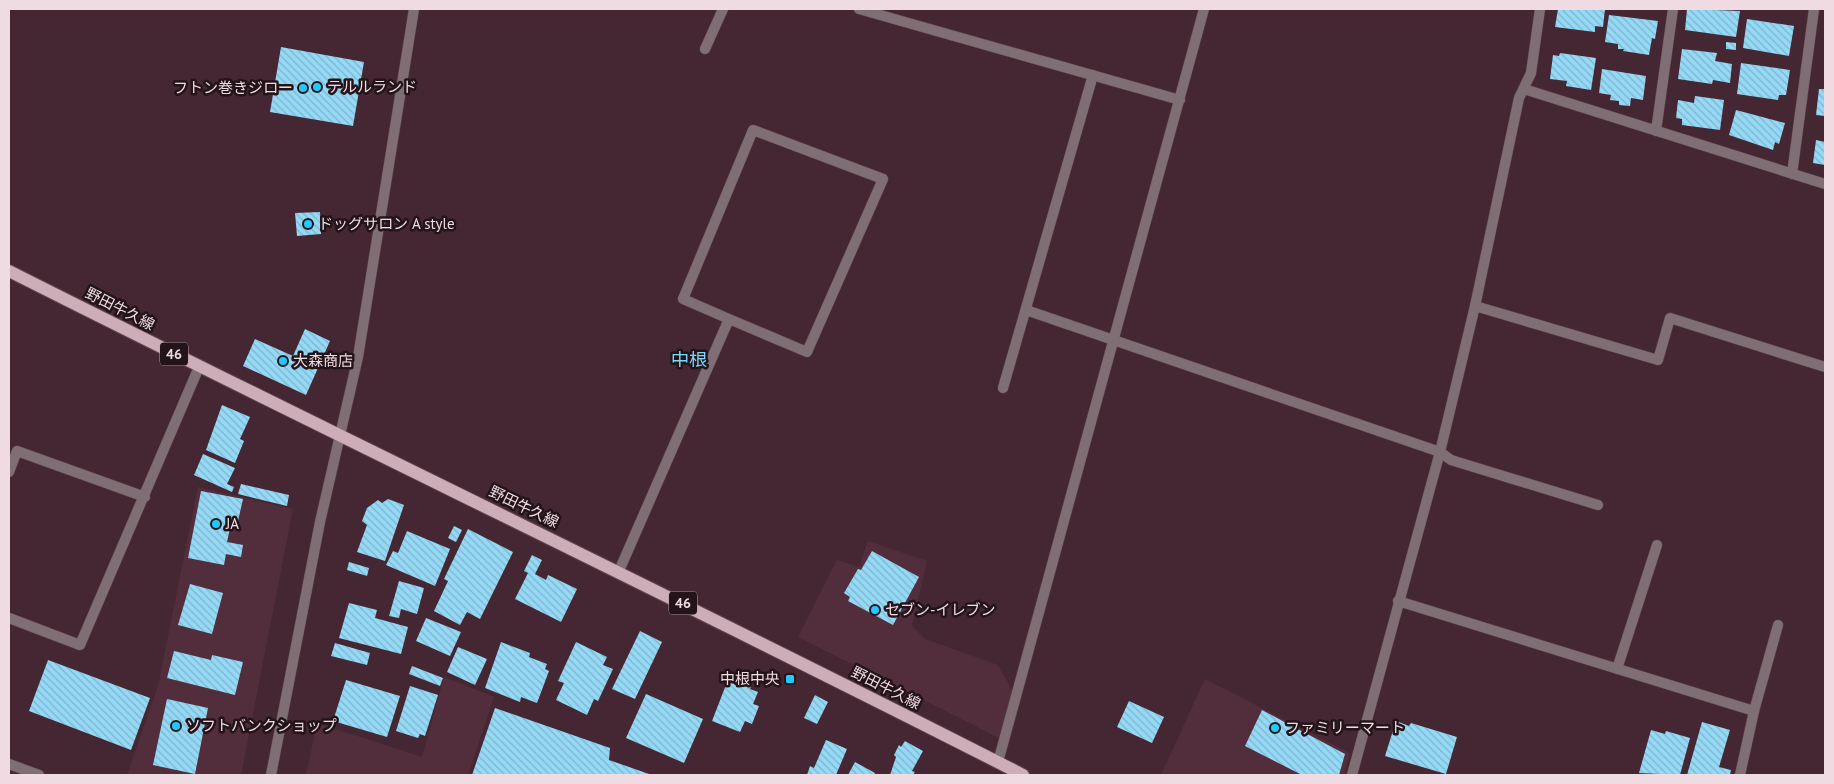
<svg xmlns="http://www.w3.org/2000/svg" width="1834" height="784" font-family="'PT Sans','Noto Sans JP',sans-serif">
  <style>
    .built { fill: #522e3c }
    .building { fill: url(#building-back-hatch) }
    .lines { fill: none; stroke-linecap: round; stroke-linejoin: round }
    .service-casing { stroke: #5f444e; stroke-width: 11 }
    .minor-casing { stroke: #5f444e; stroke-width: 11 }
    .tertiary-casing { stroke: #5f444e; stroke-width: 11 }
    .primary-casing { stroke: #5f444e; stroke-width: 14 }
    .service { stroke: #7f6f75; stroke-width: 10 }
    .minor { stroke: #7f6f75; stroke-width: 10 }
    .tertiary { stroke: #7f6f75; stroke-width: 10 }
    .primary { stroke: #cdadb8; stroke-width: 12 }
    .poi-dot { fill: #22c9fd; stroke: #221419; stroke-width: 2 }
    .labels { text-anchor: middle; stroke-width: 5; stroke-linejoin: round; paint-order: stroke }
    .shield { fill: #221419; stroke: #b29fa5; stroke-width: 1 }
    .shield-label { font-size: 14px; font-weight: bold; fill: #efdbe1 }
    .poi-label { font-size: 15px; fill: #efdbe1; stroke: #221419; text-anchor: start }
    .street-label { font-size: 15px; fill: #efdbe1; stroke: #221419 }
    .quarter-label { font-size: 18px; fill: #7dd7fb; stroke: #221419 }
  </style>
  <defs>
    <pattern id="building-back-hatch" width="6" height="6" patternUnits="userSpaceOnUse" patternTransform="scale(1.25)"><rect width="6" height="6" fill="#94d9f6"/><path d="M-1 5l2 2M0 0l6 6M5-1l2 2" fill="none" stroke="#81b3ca"/></pattern>
  </defs>
  <rect width="100%" height="100%" fill="#442732"/>
  <!-- built -->
  <path class="built" d="M198,487L293,509L241,775H127L158,686Z
    M868,541L927,561L912,626L925,639L998,665L1013,692L999,738L798,637L837,560L859,567Z
    M444,677L494,697L468,775H306L317,723L422,757Z
    M1205,679L1350,753L1344,775H1161Z"/>
  <!-- building -->
  <path class="building" d="M1558,9H1605L1603,27L1595,26V32L1555,27Z
    M1687,9L1740,11L1736,37L1685,30Z
    M1609,15L1658,21L1655,39L1652,38L1649,55L1623,51L1624,49H1618V44L1605,42Z
    M1747,19L1794,26L1789,56L1743,48Z
    M1726,42L1736,43V50L1726,49Z
    M281,47L364,62L353,126L270,112Z
    M1682,49L1717,53L1715,61L1732,64L1730,83L1713,80L1712,84L1678,79Z
    M1560,53L1596,58L1591,90L1566,86L1567,81L1550,79L1553,55L1559,56Z
    M1741,63L1790,70L1786,95H1779L1778,100L1737,94Z
    M1602,69L1646,76L1643,100L1631,98L1630,106L1619,105V101L1610,100L1611,95L1599,93Z
    M1819,89H1825V116L1816,115Z
    M1695,96L1724,100L1720,130L1682,125V119L1676,118L1678,100L1694,103Z
    M1736,110L1785,123L1779,144L1775,142L1773,150L1729,135Z
    M1816,140L1825,142V165L1813,163Z
    M320,212L321,234L297,236L295,213Z
    M305,329L330,341L306,395L243,366L255,339L293,356Z
    M222,405L250,417L240,439L244,441L235,463L206,450Z
    M203,454L235,468L227,484L234,487L232,492L194,475Z
    M241,484L289,495L287,506L238,494Z
    M201,491L243,499L238,521L232,519L227,542L243,545L241,557L226,554L224,565L188,558Z
    M388,499L404,505L385,561L357,552L367,525L362,521L367,508L378,500L382,503Z
    M454,526L462,530L456,542L448,538Z
    M468,529L513,552L480,619L467,612L460,625L434,611L448,581L444,579Z
    M407,531L450,549L435,586L386,565L393,551L398,553Z
    M872,551L919,577L893,625L848,601L850,597L844,593L858,569L861,570Z
    M532,555L542,560L535,574L546,580L548,575L577,589L561,622L515,599L528,573L524,571Z
    M349,562L369,568L367,576L347,570Z
    M399,581L424,588L417,614L401,609L399,618L389,616Z
    M190,584L223,593L212,634L178,625Z
    M349,603L377,610L375,618L408,627L401,654L339,638Z
    M426,618L461,632L450,656L416,641Z
    M640,631L662,642L635,699L612,689Z
    M501,642L530,653L529,657L547,664L545,669L549,671L537,703L521,697L520,702L485,688Z
    M576,642L607,657L603,665L613,669L598,701L594,699L587,715L556,700L564,683L558,681Z
    M335,643L370,653L367,665L331,656Z
    M458,647L487,659L475,685L447,672Z
    M174,651L211,660L212,655L243,662L235,695L167,678Z
    M48,660L150,698L131,750L29,711Z
    M412,666L443,678L440,686L409,674Z
    M731,672L753,681L750,689L758,692L753,704L759,706L752,724L745,721L740,732L712,721Z
    M346,680L400,696L387,737L333,721Z
    M410,686L438,695L425,736L420,734L418,738L396,731Z
    M646,694L703,719L684,763L626,738Z
    M815,695L828,702L817,724L804,718Z
    M167,699L208,708L195,774L153,765Z
    M1129,701L1164,717L1152,743L1117,727Z
    M495,708L610,748L609,760L652,775H472Z
    M1262,710L1345,754L1339,775H1302L1245,746Z
    M1396,721L1409,726L1411,723L1457,737L1446,774L1385,756Z
    M1702,722L1730,730L1719,767L1731,770L1730,775H1687Z
    M1651,730L1665,734L1666,731L1690,738L1680,775L1639,773Z
    M826,740L847,749L836,775H807L810,766L814,768Z
    M905,741L923,751L912,771L915,772L913,775H890L896,757L894,755L899,745L901,747Z
    M855,762L875,773L874,775H848Z"/>
  <g class="lines">
    <defs>
      <path id="service" d="M1475,306L1658,360L1670,318L1825,367
        M1026,310L1440,452
        M1003,388L1093,75
        M1754,711L1778,625"/>
      <path id="minor" d="M859,9L1180,100
        M705,49L723,9
        M1524,89L1825,184
        M1656,131L1673,9
        M1792,174L1814,9
        M1440,452L1451,460L1598,505
        M9,472L17,451L145,497
        M619,571L729,319L683,299L753,130L883,179L807,352L729,319
        M1398,601L1754,711L1740,775
        M9,618L80,645L199,367
        M1617,669L1657,545
        M998,762L1204,9
        M9,764L39,775
        M1352,775L1440,452L1475,306L1519,98L1531,73L1540,9"/>
      <path id="tertiary" d="M271,775L320,522L358,357L414,9"/>
      <path id="primary" d="M9,271C346,441 687,603 1023,775"/>
    </defs>
    <!-- service casing -->
    <use href="#service" class="service-casing"/>
    <!-- minor casing -->
    <use href="#minor" class="minor-casing"/>
    <!-- tertiary casing -->
    <use href="#tertiary" class="tertiary-casing"/>
    <!-- primary casing -->
    <use href="#primary" class="primary-casing"/>
    <!-- service -->
    <use href="#service" class="service"/>
    <!-- minor -->
    <use href="#minor" class="minor"/>
    <!-- tertiary -->
    <use href="#tertiary" class="tertiary"/>
    <!-- primary -->
    <use href="#primary" class="primary"/>
  </g>
  <!-- markers -->
  <g class="poi-dot">
    <circle cx="317" cy="87" r="5"/>
    <circle cx="303" cy="88" r="5"/>
    <circle cx="308" cy="224" r="5"/>
    <circle cx="283" cy="361" r="5"/>
    <circle cx="216" cy="524" r="5"/>
    <circle cx="875" cy="610" r="5"/>
    <rect x="785" y="674" width="10" height="10" rx="2.5"/>
    <circle cx="176" cy="726" r="5"/>
    <circle cx="1275" cy="728" r="5"/>
  </g>
  <g class="labels">
    <!-- shield labels -->
    <g class="shield">
      <rect x="160" y="342.5" width="28" height="23" rx="4"/>
      <rect x="669" y="591.5" width="28" height="23" rx="4"/>
    </g>
    <g class="shield-label">
      <text x="174" y="359">46</text>
      <text x="683" y="608">46</text>
    </g>
    <!-- poi labels -->
    <g class="poi-label">
      <text x="327" y="92">テルルランド</text>
      <text x="293" y="93" text-anchor="end">フトン巻きジロー</text>
      <text x="318" y="229">ドッグサロン A style</text>
      <text x="293" y="366">大森商店</text>
      <text x="226" y="529">JA</text>
      <text x="885" y="615">セブン-イレブン</text>
      <text x="780" y="684" text-anchor="end">中根中央</text>
      <text x="186" y="731">ソフトバンクショップ</text>
      <text x="1285" y="733">ファミリーマート</text>
    </g>
    <!-- street labels -->
    <g class="street-label">
      <text transform="translate(120 309) rotate(27)" y="5">野田牛久線</text>
      <text transform="translate(524 507) rotate(26)" y="5">野田牛久線</text>
      <text transform="translate(886 688) rotate(27)" y="5">野田牛久線</text>
    </g>
    <!-- quarter labels -->
    <g class="quarter-label">
      <text x="689" y="366">中根</text>
    </g>
  </g>
  <!-- border -->
  <rect width="1834" height="784" fill="none" stroke="#efdbe1" stroke-width="20"/>
</svg>
